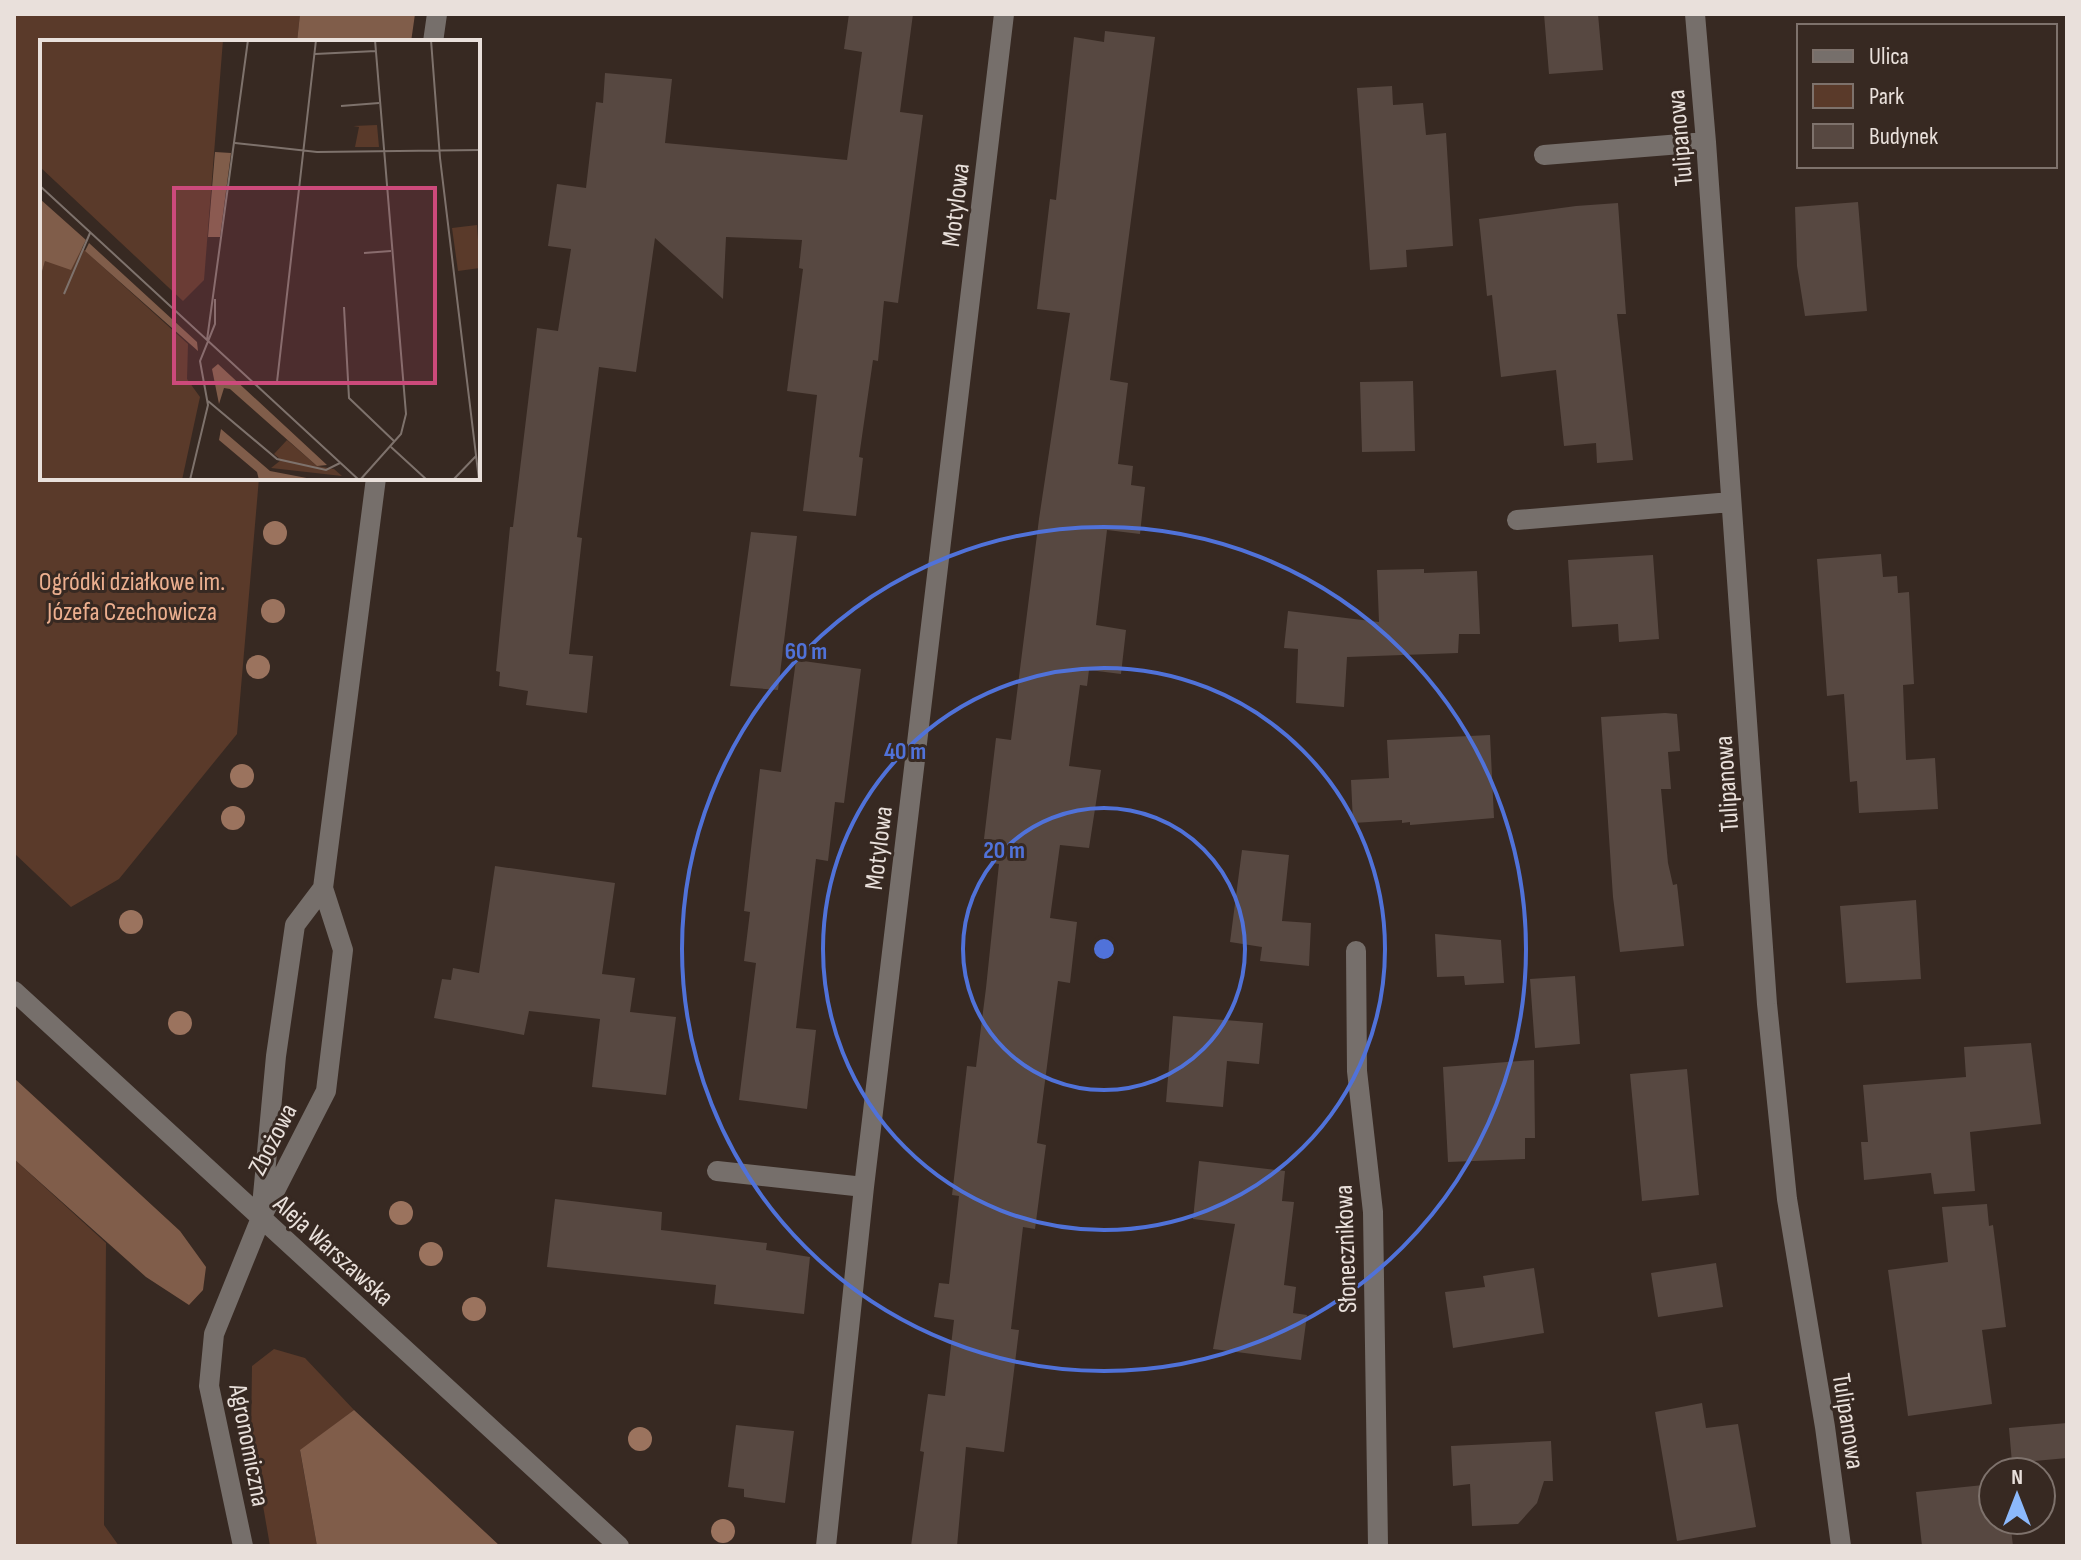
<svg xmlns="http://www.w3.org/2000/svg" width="2081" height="1560" font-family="'Sofia Sans Condensed',sans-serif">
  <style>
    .green { fill: #5a3a2a }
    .forest { fill: #805d4a }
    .building { fill: #574841 }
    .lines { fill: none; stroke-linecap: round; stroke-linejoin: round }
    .minor { stroke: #766f6b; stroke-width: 20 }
    .tree { fill: #9b735e }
    .ring { fill: none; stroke: #5072d9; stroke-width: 4 }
    .labels { text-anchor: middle; stroke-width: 6; stroke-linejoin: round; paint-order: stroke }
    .street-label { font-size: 26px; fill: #e9e0db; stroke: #372922 }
    .park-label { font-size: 26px; fill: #ecaf8f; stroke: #372922 }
    .inset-road { fill: none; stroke: #7e726c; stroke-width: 2 }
    .view { fill: #cc4a7b; fill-opacity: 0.15; stroke: #cc4a7b; stroke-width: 4 }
    .inset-edge { fill: none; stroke: #e9e0db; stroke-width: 4 }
    .centre { fill: #5072d9; stroke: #372922; stroke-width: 4 }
    .ring-label { font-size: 24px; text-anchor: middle; font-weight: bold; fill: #5072d9; stroke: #372922; stroke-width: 6; stroke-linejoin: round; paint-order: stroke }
  </style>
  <rect width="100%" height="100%" fill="#372922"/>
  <!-- green -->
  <path class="green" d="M14,14H300L297,42H42V478H259L237,734L119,879L71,907L14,853Z
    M14,1159L106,1243L104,1525L119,1546H14Z
    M274,1349L305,1358L354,1410L300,1451L317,1546H270L251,1436L252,1366Z"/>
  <!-- forest -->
  <path class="forest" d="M300,14H415L411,42H297Z
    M14,1078L180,1231L206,1267L203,1290L189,1305L146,1277L14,1159Z
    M354,1410L500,1546H317L300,1450Z"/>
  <!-- building -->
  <path class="building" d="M849,14H913L900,112L923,115L898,303L884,301L878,361L873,360L859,457L863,458L856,516L803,511L817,395L787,391L803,269L799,268L802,240L726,237L723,299L655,238L636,372L599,367L577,537L582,538L569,654L593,656L587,713L526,705L528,691L499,686L500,672L496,671L510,527H513L537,328L558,331L571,249L548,246L557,184L586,188L596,102L603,103L605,73L672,79L665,143L847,160L862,52L844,49Z
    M1544,14H1598L1603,70L1549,74Z
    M1105,31L1155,37L1110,380L1128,383L1118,464L1133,466L1131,485L1145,487L1140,534L1107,530L1096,625L1126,630L1121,674L1089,670L1087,686L1080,685L1069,766L1101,770L1089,848L1060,845L1050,918L1077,922L1070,983L1058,981L1037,1143L1046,1145L1035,1229L1023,1227L1011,1329L1019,1330L1004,1452L966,1447L957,1546H911L924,1452L920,1451L928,1394L945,1396L954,1320L934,1317L939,1283L949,1284L959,1196L952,1195L967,1066L976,1067L986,988L999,864L992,863L996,840L984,839L996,738L1011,740L1039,519L1070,313L1037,309L1050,199L1056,200L1074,37L1104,42Z
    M1392,86L1393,105L1423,103L1426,135L1446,133L1453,246L1406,250L1407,267L1370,270L1357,88Z
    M1858,202L1867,311L1805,316L1797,266L1795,207Z
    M1618,203L1626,314H1617L1633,460L1597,463L1596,443L1564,446L1556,370L1501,377L1492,295L1487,296L1479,219L1576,206Z
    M1413,381L1415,451L1362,452L1360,382Z
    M751,532L797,536L778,690L730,686Z
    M1881,554L1883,577L1897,576L1898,593L1909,592L1914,684L1903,685L1906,760L1935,758L1938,809L1859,813L1857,781L1850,782L1844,694L1827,696L1817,559Z
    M1653,555L1659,639L1619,642L1618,624L1572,627L1568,560Z
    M1424,569V573L1477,571L1480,634H1459L1458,653L1347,657L1344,707L1296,703L1298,649L1284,648L1288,611L1379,622L1377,570Z
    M796,660L861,669L844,803L835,802L828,861L816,859L796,1028L816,1030L807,1109L739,1100L756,963L744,961L750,912L744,911L760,769L781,772Z
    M1665,713L1677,714L1680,751L1668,752L1671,789H1661L1668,863L1673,885L1677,884L1684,946L1620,952L1613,897L1601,717Z
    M1490,735L1494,818L1410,825V822L1402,823V820L1353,823L1351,780L1389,778L1387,740Z
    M1242,850L1289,855L1282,921L1311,923L1309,966L1260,961L1262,947L1230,942Z
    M495,866L615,883L602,974L635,978L630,1012L676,1017L666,1095L592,1087L600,1019L529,1011L524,1035L434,1018L442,979L451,980L453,968L479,973Z
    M1916,900L1921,979L1846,983L1840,906Z
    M1435,934L1501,940L1504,983L1465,985L1464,976L1437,977Z
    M1575,976L1580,1044L1535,1048L1530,979Z
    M1173,1016L1263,1023L1259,1064L1227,1061L1223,1107L1166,1102Z
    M2031,1043L2041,1124L1970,1132L1975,1191L1934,1194L1931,1173L1864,1180L1861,1142H1868L1863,1085L1966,1077L1964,1047Z
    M1534,1060L1535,1138H1525V1159L1448,1162L1443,1067Z
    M1687,1069L1699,1195L1642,1201L1630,1074Z
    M1199,1161L1285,1171L1282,1201L1294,1202L1284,1285L1296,1287L1293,1313L1307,1315L1301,1360L1213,1349L1235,1224L1193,1219Z
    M555,1199L662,1212L661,1230L767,1243L766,1250L810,1257L804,1314L714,1304L716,1285L547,1267Z
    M1987,1204L1989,1226L1993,1225L2006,1327L1982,1330L1992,1404L1908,1416L1888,1270L1948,1262L1942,1207Z
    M1716,1263L1723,1307L1658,1317L1651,1273Z
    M1534,1268L1544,1333L1453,1348L1445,1292L1485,1287L1483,1276Z
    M1702,1403L1706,1428L1738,1424L1756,1527L1677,1541L1655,1412Z
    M2067,1423V1458L2012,1463L2009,1428Z
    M736,1425L794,1431L785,1503L744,1497V1489L728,1487Z
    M1551,1441L1553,1481H1544L1537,1503L1518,1524L1472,1526L1470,1484L1453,1486L1451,1446Z
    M1993,1484V1520H2010L2013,1546H1922L1916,1492Z"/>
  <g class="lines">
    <!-- minor -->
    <path class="minor" d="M1695,14L1706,142L1767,1004L1787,1199L1825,1427L1841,1546
      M433,42L437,14
      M1544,155L1706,142
      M1517,520L1731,502
      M1356,951L1357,1071L1373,1212L1378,1546
      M14,991L619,1546
      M717,1171L864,1187
      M262,1206L276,1056L295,925L323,888
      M243,1546L209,1386L214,1334L261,1218L326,1091L343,950L323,888L376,478
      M826,1546L864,1187L1004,14"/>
  </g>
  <!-- trees -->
  <g class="tree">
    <circle cx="275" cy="533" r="12"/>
    <circle cx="273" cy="611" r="12"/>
    <circle cx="258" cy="667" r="12"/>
    <circle cx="242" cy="776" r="12"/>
    <circle cx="233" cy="818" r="12"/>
    <circle cx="131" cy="922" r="12"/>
    <circle cx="180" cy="1023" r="12"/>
    <circle cx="401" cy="1213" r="12"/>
    <circle cx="431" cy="1254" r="12"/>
    <circle cx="474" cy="1309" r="12"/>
    <circle cx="640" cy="1439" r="12"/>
    <circle cx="723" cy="1531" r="12"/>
  </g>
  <!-- distance rings -->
  <g class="ring">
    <circle cx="1104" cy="949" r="141"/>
    <circle cx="1104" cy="949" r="281"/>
    <circle cx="1104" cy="949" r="422"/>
  </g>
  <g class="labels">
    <!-- street labels -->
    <g class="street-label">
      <text transform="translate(1679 138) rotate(-95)" y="9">Tulipanowa</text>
      <text transform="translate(955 205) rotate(-83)" y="9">Motylowa</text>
      <text transform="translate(1726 784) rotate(-94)" y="9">Tulipanowa</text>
      <text transform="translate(878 848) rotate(-83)" y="9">Motylowa</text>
      <text transform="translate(272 1139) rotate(-63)" y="9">Zbożowa</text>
      <text transform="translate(1345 1249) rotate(-92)" y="9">Słonecznikowa</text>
      <text transform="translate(334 1250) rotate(42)" y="9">Aleja Warszawska</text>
      <text transform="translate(1849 1421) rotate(81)" y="9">Tulipanowa</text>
      <text transform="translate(250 1445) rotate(79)" y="9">Agronomiczna</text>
    </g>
    <!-- park labels -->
    <g class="park-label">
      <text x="132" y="590">Ogródki działkowe im.<tspan x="132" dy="30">Józefa Czechowicza</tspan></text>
    </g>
  </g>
  <!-- overview -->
  <g transform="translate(40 40)">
    <rect width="440" height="440" fill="#372922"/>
    <path d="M0,0H183L164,240L143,261L0,127ZM337,85L339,107H315L319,87L313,86ZM437,185L440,228L418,231L412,188ZM42,208L148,304L147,339L160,357L142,440H0V239L5,221ZM247,400L277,426L294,429L302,436L231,428L241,420L234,414Z" fill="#5a3a2a"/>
    <path d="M175,112L191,113L180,197H168ZM0,159L46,200L31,230L5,221L0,239ZM49,203L157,302L158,311L45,211ZM178,324L287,425L277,426L190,349L184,348L179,364L172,329ZM181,389L230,431L277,440H219L217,432L179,400Z" fill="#805d4a"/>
    <path class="inset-road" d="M391,0L400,118L439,440M275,14L336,11M301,66L339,63M195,103L277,112L440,110M0,146L319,440M324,213L351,211M24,254L50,193M304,267L309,358L355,402M167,300L208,0M237,342L276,0M168,361L237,419L286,430L300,423M351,407L387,440M150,440L168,365L160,321L175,284V259M320,440L361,394L366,374L335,0M413,440L436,416"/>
    <path class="view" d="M134,148H395V343H134Z"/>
    <rect width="440" height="440" class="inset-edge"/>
  </g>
  <circle cx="1104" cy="949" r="12" class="centre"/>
  <g class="ring-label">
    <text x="806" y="659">60 m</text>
    <text x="905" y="759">40 m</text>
    <text x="1004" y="858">20 m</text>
  </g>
  <!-- border -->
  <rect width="2081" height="1560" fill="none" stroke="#e9e0db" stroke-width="32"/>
  <!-- legend -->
  <rect x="1797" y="24" width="260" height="144" fill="#372922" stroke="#7e726c" stroke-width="2"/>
  <rect x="1813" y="50" width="40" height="12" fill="#766f6b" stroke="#7e726c" stroke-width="2"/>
  <text x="1869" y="64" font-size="24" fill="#e9e0db">Ulica</text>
  <rect x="1813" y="84" width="40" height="24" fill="#5a3a2a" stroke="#7e726c" stroke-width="2"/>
  <text x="1869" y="104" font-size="24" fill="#e9e0db">Park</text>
  <rect x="1813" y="124" width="40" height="24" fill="#574841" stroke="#7e726c" stroke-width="2"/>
  <text x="1869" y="144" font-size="24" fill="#e9e0db">Budynek</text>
  <!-- north arrow -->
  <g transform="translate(2017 1496)"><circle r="38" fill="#372922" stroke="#7e726c" stroke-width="2"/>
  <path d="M0-6L14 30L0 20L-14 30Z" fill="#8cb9fc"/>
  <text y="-12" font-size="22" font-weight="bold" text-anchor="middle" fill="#e9e0db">N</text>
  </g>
</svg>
